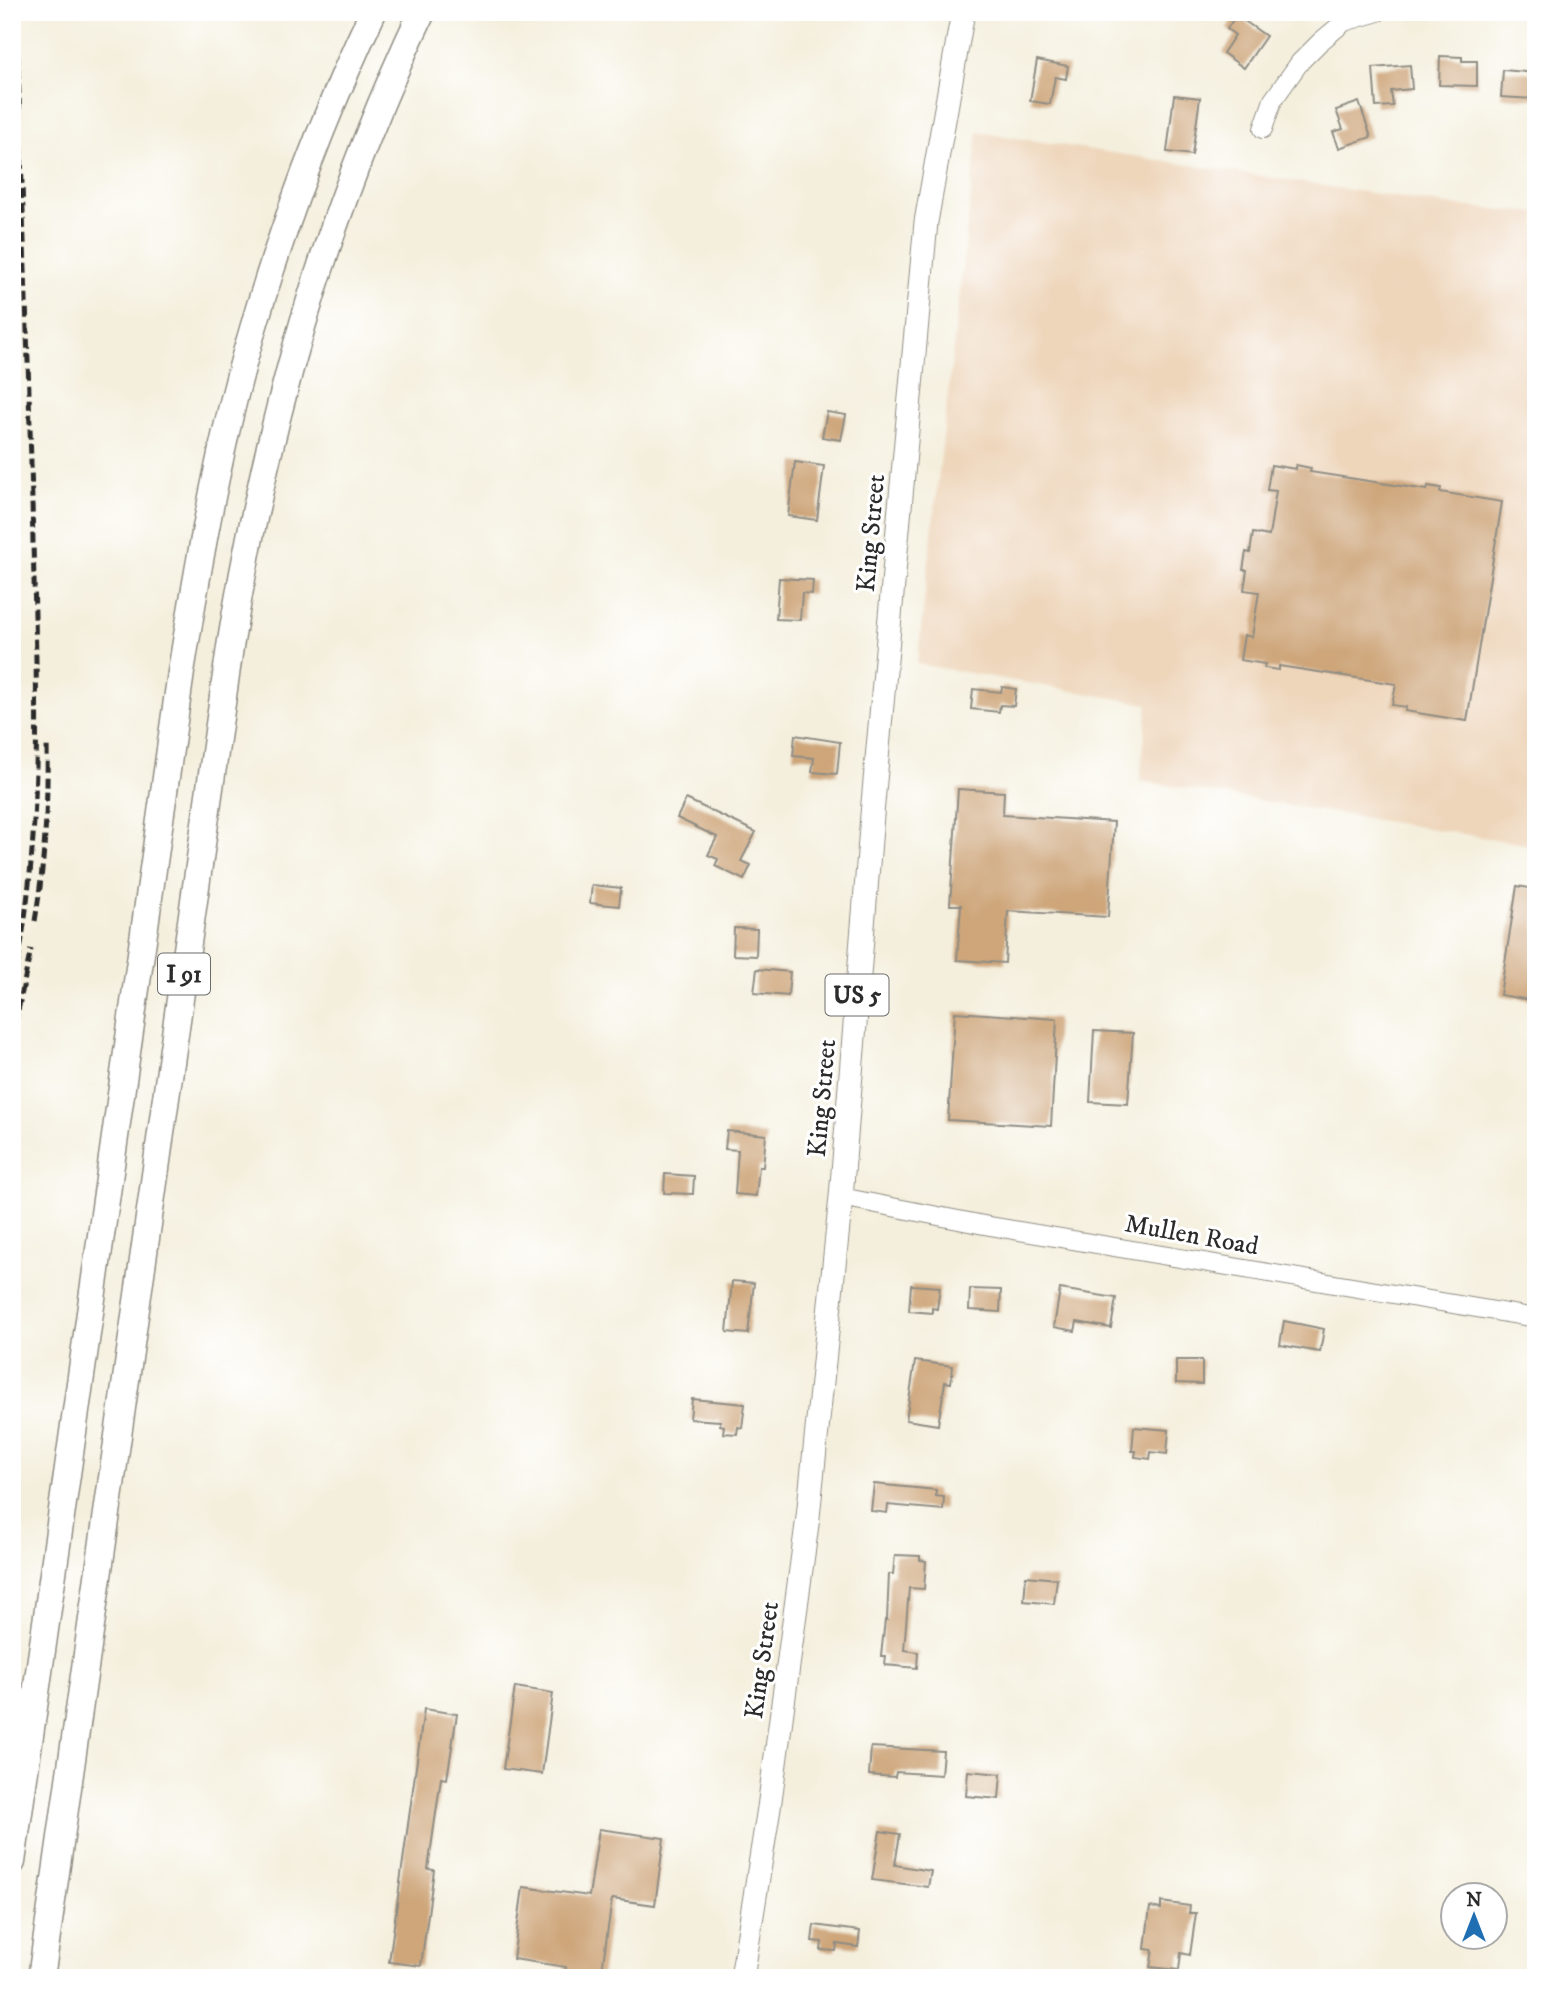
<svg xmlns="http://www.w3.org/2000/svg" width="1548" height="1990" font-family="'IM FELL DW Pica',serif">
  <style>
    .built { fill: #eed6bb }
    .building { fill: #cea67a }
    .lines { fill: none; stroke-linecap: round; stroke-linejoin: round }
    .minor-casing { stroke: #908d84; stroke-width: 20 }
    .major-casing { stroke: #908d84; stroke-width: 25 }
    .highway-casing { stroke: #908d84; stroke-width: 29 }
    .minor { stroke: #fff; stroke-width: 18 }
    .major { stroke: #fff; stroke-width: 23 }
    .highway { stroke: #fff; stroke-width: 26 }
    .rail { stroke: #2b2b2b; stroke-width: 5; stroke-dasharray: 10 5; stroke-linecap: butt }
    .labels { text-anchor: middle; stroke-width: 6; stroke-linejoin: round; paint-order: stroke }
    .shield { fill: #fff; stroke: #6b6b6b; stroke-width: 2 }
    .shield-label { font-size: 24px; font-weight: bold; fill: #2b2b2b }
    .street-label { font-size: 26px; fill: #2b2b2b; stroke: #fff }
  </style>
  <rect width="100%" height="100%" fill="#fff"/>
  <filter id="ink" filterUnits="userSpaceOnUse"><feTurbulence type="fractalNoise" baseFrequency=".0143" numOctaves="2"/><feDisplacementMap in="SourceGraphic" scale="14" xChannelSelector="R" yChannelSelector="G"/><feConvolveMatrix kernelMatrix="1 2 1 2 8 2 1 2 1" color-interpolation-filters="sRGB"/></filter>
  <filter id="wash" filterUnits="userSpaceOnUse"><feTurbulence type="fractalNoise" baseFrequency=".00686" numOctaves="4" result="noise"/><feDisplacementMap in="SourceGraphic" scale="28" xChannelSelector="R" yChannelSelector="G"/><feGaussianBlur stdDeviation="1.57" result="paint"/><feColorMatrix in="noise" values="0 0 0 0 0 0 0 0 0 0 0 0 0 0 0 0 0 1.4 0 .05"/><feComposite in="paint" operator="in"/></filter>
  <g filter="url(#wash)">
    <rect width="100%" height="100%" fill="#f4efdd"/>
    <!-- built -->
    <path class="built" d="M978,132L1447,205L1536,213V846L1140,781L1148,704L917,664Z"/>
    <g id="blocks">
      <!-- building -->
      <path class="building" d="M1236,15L1266,36L1244,68L1223,53L1235,35L1227,29Z
        M1440,56L1462,57V61H1477V86L1439,85Z
        M1037,60L1068,66L1066,79L1055,77L1050,104L1030,101Z
        M1410,65L1412,89L1391,91L1393,106L1376,107L1373,68Z
        M1503,70L1536,73V99L1501,97Z
        M1174,95L1200,98L1192,155L1167,152Z
        M1359,102L1371,137L1339,148L1333,132L1343,129L1336,110Z
        M827,412L846,415L841,440L822,437Z
        M795,462L824,466L817,520L788,516Z
        M1271,465L1296,469V465L1311,468L1310,472L1427,490L1428,486L1441,488L1440,492L1502,502L1467,721L1405,711L1406,707L1392,705L1396,684L1279,666V670L1264,668L1265,664L1240,660L1244,635L1252,637L1259,592L1244,590L1247,570H1243L1246,552L1250,553L1253,533L1269,536L1276,491L1267,490Z
        M779,578L813,580L812,594L802,593L800,620L776,619Z
        M1002,687L1016,689L1014,706L1000,705L999,712L971,709L973,689L1001,692Z
        M795,735L840,742L837,774L812,772L814,758L793,756Z
        M958,789L1004,792L1003,815L1114,822L1108,917L1008,911L1005,963L957,960L961,905H950Z
        M686,799L756,832L741,861L751,865L744,880L715,866L718,859L708,855L717,837L677,818Z
        M592,885L621,888L619,906L590,903Z
        M1517,886L1536,889V1001L1500,995Z
        M734,928L757,929L756,956L733,955Z
        M757,969L790,972L788,996L754,993Z
        M955,1012L1057,1019L1051,1126L948,1120Z
        M1094,1031L1133,1033L1128,1104L1090,1102Z
        M727,1131L766,1135L763,1167H759L756,1196L735,1194L738,1150L725,1149Z
        M665,1174L694,1176L693,1194L664,1193Z
        M732,1281L754,1283L748,1334L727,1332Z
        M911,1285L940,1287L937,1309L932,1308V1313L909,1311Z
        M970,1289L1001,1290L1000,1312L969,1310Z
        M1060,1289L1116,1298L1111,1328L1077,1322L1075,1331L1054,1327Z
        M1284,1321L1324,1329L1320,1352L1280,1345Z
        M1176,1360H1202V1384L1176,1383Z
        M915,1361L953,1366L951,1383L945,1382L938,1425L906,1420Z
        M692,1399L745,1404L742,1428L738,1427L737,1434L723,1433L724,1426L720,1425V1421L690,1419Z
        M1134,1427L1169,1430L1167,1454L1151,1452L1150,1459L1135,1457L1136,1451H1132Z
        M874,1484L936,1490V1496L944,1497L943,1510L888,1505L887,1513L871,1511Z
        M895,1555L920,1556V1560L926,1561L924,1589L909,1588L904,1650L918,1652L917,1668L885,1665L886,1656H881L885,1620H887L889,1574H893Z
        M1026,1576L1057,1579L1054,1604L1024,1601Z
        M515,1687L553,1693L542,1774L503,1769Z
        M424,1709L457,1714L447,1779L441,1778L428,1869L434,1870L421,1966L389,1962Z
        M871,1747L943,1751L941,1775L896,1772L895,1777L869,1775Z
        M968,1771L1001,1774L999,1799L966,1796Z
        M599,1829L664,1838L655,1905L612,1899L601,1978H564L566,1967L513,1959L523,1887L589,1896Z
        M880,1831L900,1834L895,1865L931,1871L928,1887L872,1880Z
        M1161,1902L1190,1906L1189,1913H1196L1190,1955L1181,1953L1179,1970L1150,1967L1153,1950L1145,1949L1150,1907L1161,1909Z
        M814,1925L860,1931L858,1947L837,1944L836,1951L821,1950L822,1942L812,1941Z"/>
    </g>
  </g>
  <g filter="url(#ink)">
    <use href="#blocks" fill-opacity="0" stroke="#908d84" stroke-width="2"/>
    <g class="lines">
      <defs>
        <path id="minor" d="M1263,129L1273,100L1300,62L1320,42L1344,22L1378,12
          M841,1197L984,1225L1536,1318"/>
        <path id="major" d="M742,1978L769,1808L808,1517L841,1197L873,803L926,222L963,12"/>
        <path id="highway" d="M12,1862L181,672C198,567 216,463 244,360C277,241 320,124 373,12
          M41,1978L230,647C266,425 325,216 422,12"/>
      </defs>
      <!-- minor casing -->
      <use href="#minor" class="minor-casing"/>
      <!-- major casing -->
      <use href="#major" class="major-casing"/>
      <!-- highway casing -->
      <use href="#highway" class="highway-casing"/>
      <!-- minor -->
      <use href="#minor" class="minor"/>
      <!-- major -->
      <use href="#major" class="major"/>
      <!-- highway -->
      <use href="#highway" class="highway"/>
      <!-- rail -->
      <path class="rail" d="M35,921C45,862 48,803 47,743
        M12,992C44,844 37,693 33,543C29,366 22,189 16,12
        M12,1039L31,949"/>
    </g>
  </g>
  <g class="labels">
    <!-- shield labels -->
    <g class="shield">
      <rect x="158" y="953.5" width="52" height="41" rx="5"/>
      <rect x="825.5" y="974.5" width="63" height="41" rx="5"/>
    </g>
    <g class="shield-label">
      <text x="184" y="982">I 91</text>
      <text x="857" y="1003">US 5</text>
    </g>
    <!-- street labels -->
    <g class="street-label">
      <text transform="translate(870 533) rotate(-85)" y="9">King Street</text>
      <text transform="translate(821 1098) rotate(-85)" y="9">King Street</text>
      <text transform="translate(1192 1234) rotate(10)" y="9">Mullen Road</text>
      <text transform="translate(761 1660) rotate(-82)" y="9">King Street</text>
    </g>
  </g>
  <!-- margin -->
  <rect width="1548" height="1990" fill="none" stroke="#fff" stroke-width="42"/>
  <!-- north arrow -->
  <g transform="translate(1474 1916)"><circle r="33" fill="#ffffff" stroke="#aaaaaa" stroke-width="2"/>
  <path d="M0-5L12 26L0 18L-12 26Z" fill="#1f6fb2"/>
  <text y="-10" font-size="19" font-weight="bold" text-anchor="middle" fill="#2b2b2b">N</text>
  </g>
</svg>
